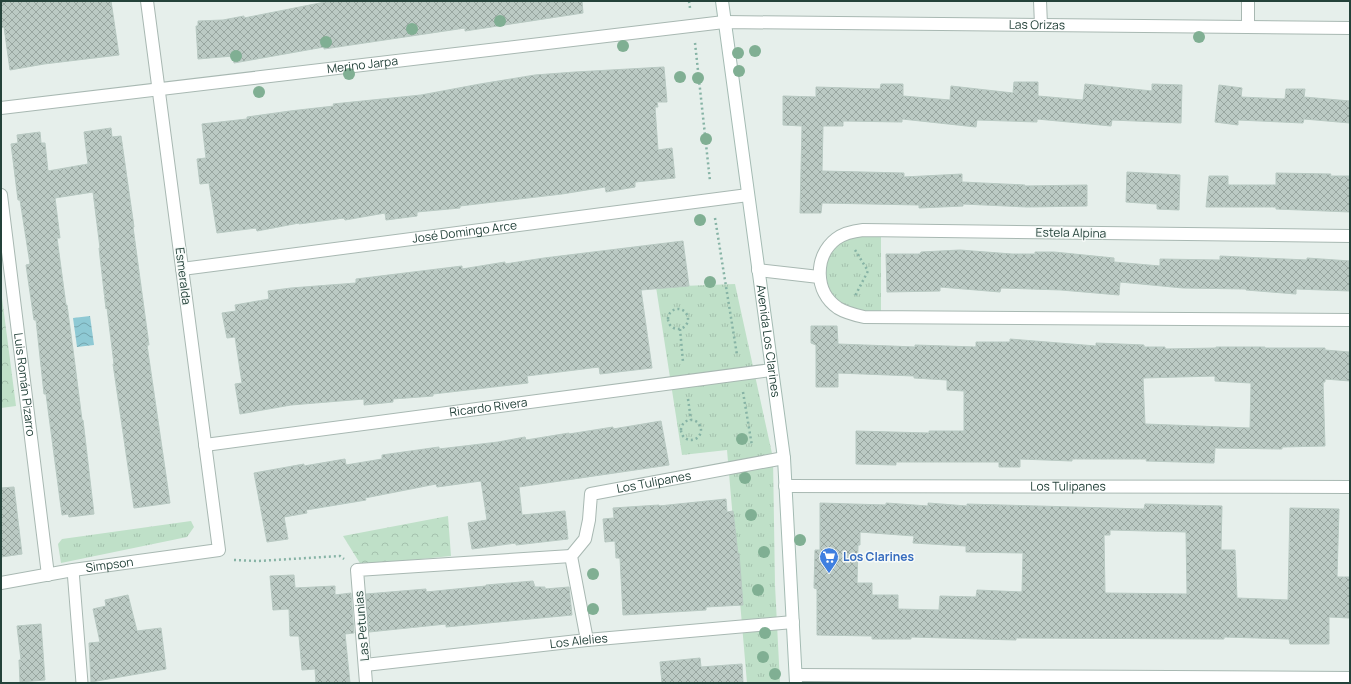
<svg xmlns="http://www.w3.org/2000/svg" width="1351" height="684" font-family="Manrope,sans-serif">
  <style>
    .grass { fill: url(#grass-tufts) }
    .park { fill: url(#park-crowns) }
    .water { fill: url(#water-waves) }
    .building { fill: url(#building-cross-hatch); stroke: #b8c9c2; fill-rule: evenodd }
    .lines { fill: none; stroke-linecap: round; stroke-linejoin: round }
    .service-casing { stroke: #a8b8b2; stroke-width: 13 }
    .minor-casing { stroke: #a8b8b2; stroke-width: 14 }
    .secondary-casing { stroke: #a4bbb3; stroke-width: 14 }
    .path { stroke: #86b3a5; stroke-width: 2.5; stroke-dasharray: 2 3; stroke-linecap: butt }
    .service { stroke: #fff; stroke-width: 11 }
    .minor { stroke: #fff; stroke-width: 12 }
    .secondary { stroke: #fff; stroke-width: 12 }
    .tree { fill: #80af93 }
    .labels { text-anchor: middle; stroke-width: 3; stroke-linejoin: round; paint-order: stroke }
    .street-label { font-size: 12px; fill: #24423a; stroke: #f7fbf9 }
    .shop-label { font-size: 12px; font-weight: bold; fill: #366cbe; stroke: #f7fbf9; text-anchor: start }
  </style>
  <defs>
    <pattern id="grass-tufts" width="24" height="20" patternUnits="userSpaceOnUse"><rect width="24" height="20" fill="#bfe0c8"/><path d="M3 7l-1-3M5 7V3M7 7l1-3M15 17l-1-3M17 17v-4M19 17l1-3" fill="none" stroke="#a4c1ad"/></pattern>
    <pattern id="park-crowns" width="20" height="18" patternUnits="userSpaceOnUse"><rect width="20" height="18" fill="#bfe0c8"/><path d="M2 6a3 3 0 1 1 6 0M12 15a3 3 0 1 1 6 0" fill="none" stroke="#a4c1ad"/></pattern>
    <pattern id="water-waves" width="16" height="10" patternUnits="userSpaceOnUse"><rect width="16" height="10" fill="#8ec9d4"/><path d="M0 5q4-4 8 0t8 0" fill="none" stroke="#74a5ad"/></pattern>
    <pattern id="building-cross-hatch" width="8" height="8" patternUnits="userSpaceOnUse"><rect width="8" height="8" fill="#bbcac4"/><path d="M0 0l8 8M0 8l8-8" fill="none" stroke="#98a6a0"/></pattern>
  </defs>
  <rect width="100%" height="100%" fill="#e6efeb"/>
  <!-- grass -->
  <path class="grass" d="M881,234V314L860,312L839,304L826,285L825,264L829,254L835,246L844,240L853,236Z
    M735,284L773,458L775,585L780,683H747L727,450L682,455L656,287Z
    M191,521L194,527L187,537L61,563L58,544L62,539Z"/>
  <!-- park -->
  <path class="park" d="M1,290L16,406L1,408Z
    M448,516L451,556L361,565L343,536Z"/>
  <!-- water -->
  <path class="water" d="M90,316L94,345L77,347L73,318Z"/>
  <!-- building -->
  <path class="building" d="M1,1H111L119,55L44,64L10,70L4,27L1,28Z
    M330,1H582L583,13L465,31V28L324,49V47L234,63L233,56L198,59L196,26H198V21L223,20L244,16V18Z
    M664,67L667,102H657L658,107H655L658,150L672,148L675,178L635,182V187L606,192L605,187L562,194L460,206V208L417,212V216L386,220L385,213L345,220L344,218L299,224V223L257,231L256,228L217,233L209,183L200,184L197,159L206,158L202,124L247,119V117L290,111L334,106L333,104L421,95L480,84L535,75L575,72Z
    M1014,82H1038V96L1083,100L1085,84L1152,91V84L1182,85L1181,123L1112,120L1111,126L1037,119V122L977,120L976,127L902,119V122L843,121V126H823L822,171L904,173V177L962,174V182L1025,185V186L1087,185V206L1027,207L963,204V206L919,208V205L822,203L821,213H800L802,126L783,125V96L816,97V87L880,89L881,84H903V96L950,100L951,86L1013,93Z
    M1219,85L1242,88L1241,97L1285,99L1286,89H1305L1304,97L1350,101V123L1304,119L1303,123L1238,120V125L1215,122Z
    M111,128L112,137L121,136L134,227H133L149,345H147L170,503L134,508L113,364H114L107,308L106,309L99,248H100L93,192L55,198L60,238H57L66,305H67L74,357L82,420H83L94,514L69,517L68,514L62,515L46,394H44L36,320H34L26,265L30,264L20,200H18L11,144L18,143L17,135L40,132L41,143H45L48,171L88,164L84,132Z
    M1127,172L1180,175L1179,210L1157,209V204L1126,202Z
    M1276,173L1331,174L1330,176H1350V212L1276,209V207H1206L1209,176H1228V185H1276Z
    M683,241L689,286L641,290L652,368L600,374L599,367L527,376L528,383L433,394V396L393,399V402L364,405V399L291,405L240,414L235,384L242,383L235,337L227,338L222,313L236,311L235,305L269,299L268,291L291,288L356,283V279L462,266V269L505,262V264L544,258Z
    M960,250L1012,254H1035V252H1054L1114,258V262L1160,266V259L1220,260V256L1307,260V258L1350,261V291L1296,289V294L1246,290V289L1183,288L1120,282L1119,295L1061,290L1001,288L1000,292L940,287V291L887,292L886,254H920L921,252Z
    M811,326H837L838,344L891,346L915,347V345L976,347V342H1010V339L1096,346V343L1144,345V347H1165V349L1216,348V347H1265V348H1325V350L1349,352L1350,381L1325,379V382H1323L1325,446L1282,447V449L1215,448L1214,463L1146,461L1147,459H1072V461L1020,459V467H999V462H896V465L856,464V431L929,433V431H964V391L947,390V380L914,378V376L838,373V387H816V345L811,343ZM1215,376V381L1251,383L1250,428L1145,424L1143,378Z
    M661,421L669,465L519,487L522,515L565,511L568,539L516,545V543L472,549L468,523L487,520L481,481L437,487L436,484L365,498L366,500L306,510L307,513L284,517L288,539L267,542L254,473L304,464V466L345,459L346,465L382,459V455L439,447V449L498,442L525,437L526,440L569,433V434L613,427V429Z
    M14,487L22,554L1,557V488Z
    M726,499L727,512L733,511L738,554L739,553L743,605L706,607V610L623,615L620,558H616L615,541L605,542L603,519L614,518L613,508L659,505V506Z
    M820,503L886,505V503L928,506V503L967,506V504L1144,509L1145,504L1222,506L1221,550H1235L1237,598L1288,600L1290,508L1339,509L1337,577H1350V618L1329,617V644H1290L1289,639L1224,637V639L1016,638V640L911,637V639H872V636L817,635V589L814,588L815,550H820ZM1110,530L1186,532L1187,594L1105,593L1104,535H1110ZM860,532L914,536L913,543L966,546V552L1023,553L1022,592L977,590L976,597L940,596L939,610L898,609V595H872V583H857L858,545H860Z
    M294,575L295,588L335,586V595L351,593L354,633L345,634L350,683H316L315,669L302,670L299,636H290L289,609L273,610L270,576Z
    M533,581L535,587H545V589L569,587L572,615L446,627V624L369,632L366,594L426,589V592L486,586V585Z
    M128,595L137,631L161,628L166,669L91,682L89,643L100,642L93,609L106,606L105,600Z
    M41,624L45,680L20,682L19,660H21L17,626Z
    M700,658L701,667L742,664L743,683H662L660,662Z"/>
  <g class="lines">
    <defs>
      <path id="service" d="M73,570L82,683"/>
      <g id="minor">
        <path d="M1040,1L1041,25"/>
        <path d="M1248,1V27"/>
        <path id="s1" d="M1,108L724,22L1350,28"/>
        <path id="s2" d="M1,195L48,575"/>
        <path d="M1350,236L863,230C854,231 844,233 836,239C814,256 814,292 838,308C846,313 855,315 864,317L1350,320"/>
        <path id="s3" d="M182,269L748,195"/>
        <path d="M758,270L819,277"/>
        <path id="s4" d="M205,445L771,370"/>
        <path id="s5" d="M785,486L1350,487"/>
        <path id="s6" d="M1,583L73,570L219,550L147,1"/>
        <path id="s7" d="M587,640L571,556L585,539L589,520L591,494L784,458"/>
        <path id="s8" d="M365,665L587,640L793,622"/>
        <path d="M796,675L1350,678"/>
        <path d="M366,683L357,570L571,556"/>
      </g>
      <g id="secondary">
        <path id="s9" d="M722,1L784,458L796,683"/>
      </g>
    </defs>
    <!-- service casing -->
    <use href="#service" class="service-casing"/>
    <!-- minor casing -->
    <use href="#minor" class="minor-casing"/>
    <!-- secondary casing -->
    <use href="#secondary" class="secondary-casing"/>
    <!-- path -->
    <path class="path" d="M689,1L690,8
      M695,43L710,181
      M715,218L737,355
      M855,250L868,271L855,296
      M668 319a10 10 0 1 1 20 0a10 10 0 1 1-20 0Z
      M680,329L683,362
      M743,392L752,446
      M688,399L691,420
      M681 430a10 10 0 1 1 20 0a10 10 0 1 1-20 0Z
      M234,560L258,561L340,556L344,559"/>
    <!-- service -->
    <use href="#service" class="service"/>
    <!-- minor -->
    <use href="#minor" class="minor"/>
    <!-- secondary -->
    <use href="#secondary" class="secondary"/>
  </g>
  <!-- trees -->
  <g class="tree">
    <circle cx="500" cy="21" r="6"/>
    <circle cx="412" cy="29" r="6"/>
    <circle cx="1199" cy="37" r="6"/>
    <circle cx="326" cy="42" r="6"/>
    <circle cx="623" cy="46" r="6"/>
    <circle cx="755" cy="51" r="6"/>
    <circle cx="738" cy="53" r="6"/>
    <circle cx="236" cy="56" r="6"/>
    <circle cx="739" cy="71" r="6"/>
    <circle cx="349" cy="74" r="6"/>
    <circle cx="680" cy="77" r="6"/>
    <circle cx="698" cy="78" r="6"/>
    <circle cx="259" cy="92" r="6"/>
    <circle cx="706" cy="139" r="6"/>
    <circle cx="700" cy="220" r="6"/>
    <circle cx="710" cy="282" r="6"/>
    <circle cx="742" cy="439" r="6"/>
    <circle cx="745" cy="478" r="6"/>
    <circle cx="751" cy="515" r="6"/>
    <circle cx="800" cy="540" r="6"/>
    <circle cx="764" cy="552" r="6"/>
    <circle cx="593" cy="574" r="6"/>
    <circle cx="758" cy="590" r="6"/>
    <circle cx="593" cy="609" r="6"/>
    <circle cx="765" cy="633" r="6"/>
    <circle cx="763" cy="657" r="6"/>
    <circle cx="775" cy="674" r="6"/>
  </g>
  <!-- icons -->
  <defs>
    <symbol id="supermarket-pin" viewBox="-11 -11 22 30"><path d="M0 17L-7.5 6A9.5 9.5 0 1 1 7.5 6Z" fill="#3f7fe0" stroke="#f7fbf9"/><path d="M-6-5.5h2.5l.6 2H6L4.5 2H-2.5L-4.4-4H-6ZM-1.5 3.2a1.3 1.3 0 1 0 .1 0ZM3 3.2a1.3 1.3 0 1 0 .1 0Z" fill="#fff"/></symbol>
  </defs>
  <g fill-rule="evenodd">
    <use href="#supermarket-pin" x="818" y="546" width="22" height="30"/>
  </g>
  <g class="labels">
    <!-- street labels -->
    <g class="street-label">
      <text dy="4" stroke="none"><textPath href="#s1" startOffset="1041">Las Orizas</textPath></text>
      <text dy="4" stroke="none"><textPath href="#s1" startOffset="364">Merino Jarpa</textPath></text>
      <text dy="4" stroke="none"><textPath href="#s3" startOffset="285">José Domingo Arce</textPath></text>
      <text transform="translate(1071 233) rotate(1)" y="4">Estela Alpina</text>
      <text transform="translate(183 276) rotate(83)" y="4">Esmeralda</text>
      <text dy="4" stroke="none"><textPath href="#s9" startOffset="343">Avenida Los Clarines</textPath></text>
      <text dy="4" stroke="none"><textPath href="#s2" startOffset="191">Luis Román Pizarro</textPath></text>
      <text dy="4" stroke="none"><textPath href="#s4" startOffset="286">Ricardo Rivera</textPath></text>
      <text dy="4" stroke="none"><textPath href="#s7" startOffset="217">Los Tulipanes</textPath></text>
      <text dy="4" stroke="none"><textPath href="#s5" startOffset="283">Los Tulipanes</textPath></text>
      <text dy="4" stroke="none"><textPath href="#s6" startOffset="110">Simpson</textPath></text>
      <text transform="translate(362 626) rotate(-95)" y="4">Las Petunias</text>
      <text dy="4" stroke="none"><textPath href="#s8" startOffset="215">Los Alelies</textPath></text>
    </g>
    <!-- shop labels -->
    <g class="shop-label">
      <text x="843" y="561">Los Clarines</text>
    </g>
  </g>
  <!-- border -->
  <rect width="1351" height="684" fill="none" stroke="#24423a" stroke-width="4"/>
</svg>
